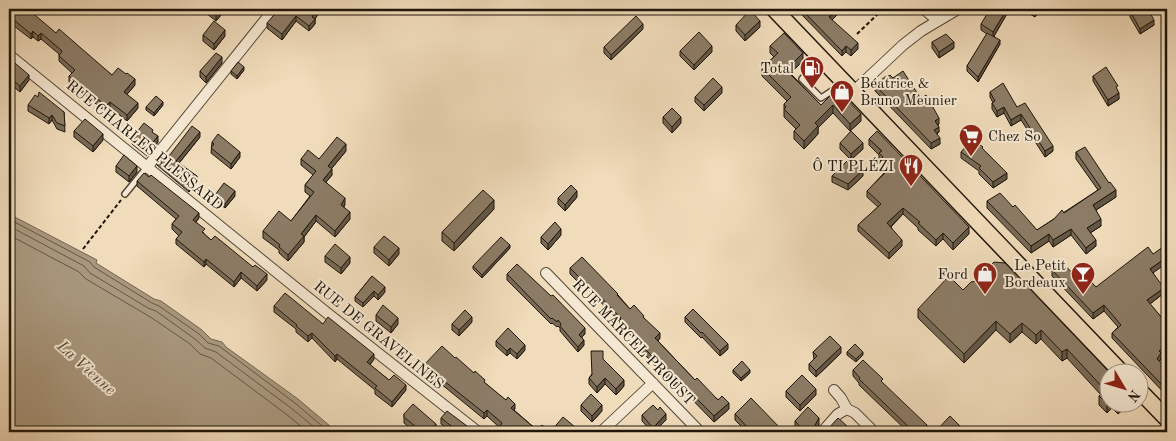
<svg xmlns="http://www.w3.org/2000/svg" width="1176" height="441" font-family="'Old Standard TT',serif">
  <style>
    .water { fill: #a9987e; stroke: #726450 }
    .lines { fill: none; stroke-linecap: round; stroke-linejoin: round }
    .shore { stroke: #645744; stroke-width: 1 }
    .lane-casing { stroke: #534736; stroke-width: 8 }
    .street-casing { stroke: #534736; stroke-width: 12 }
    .primary-casing { stroke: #1f160a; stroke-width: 18 }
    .path { stroke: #1f160a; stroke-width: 2; stroke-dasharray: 4 2.5; stroke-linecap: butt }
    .lane { stroke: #f5e8d2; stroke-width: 5 }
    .street { stroke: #f5e8d2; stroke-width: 10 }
    .primary { stroke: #f0dbba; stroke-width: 15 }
    .wall { fill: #786b58; stroke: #1f160a }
    .shaded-wall { fill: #625747; stroke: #1f160a }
    .building { fill: #8c7c66; stroke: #1f160a }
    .labels { text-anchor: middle; stroke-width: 4; stroke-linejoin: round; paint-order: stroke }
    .poi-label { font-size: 15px; fill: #1f160a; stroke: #f5e8d2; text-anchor: end }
    .street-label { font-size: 15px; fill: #1f160a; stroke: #f5e8d2 }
    .water-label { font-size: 16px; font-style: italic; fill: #564a38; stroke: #f5e8d2 }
  </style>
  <rect width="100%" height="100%" fill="#f0dbba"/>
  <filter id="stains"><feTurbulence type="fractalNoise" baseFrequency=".004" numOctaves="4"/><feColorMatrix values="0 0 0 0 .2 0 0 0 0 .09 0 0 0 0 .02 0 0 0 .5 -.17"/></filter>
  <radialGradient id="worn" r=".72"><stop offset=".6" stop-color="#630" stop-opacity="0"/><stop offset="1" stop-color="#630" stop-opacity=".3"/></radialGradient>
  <!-- water -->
  <path class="water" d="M9,214L97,260L96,263L154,299L161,301L202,330L211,339L222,342L226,347L298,399L337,432H15L9,428Z"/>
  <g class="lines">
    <!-- shore -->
    <path class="shore" d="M9,219L90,262L94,267L152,303L159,306L199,334L208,343L219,346L295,403L329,432
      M9,226L84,266L90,273L148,308L156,311L195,339L205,348L216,352L291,408L320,432
      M9,235L79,272L86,279L152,318L190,344L200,354L211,358L286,414L308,432"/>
    <defs>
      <path id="lane" d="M818,59L802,79L821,98L844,83
        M125,194L147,167"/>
      <path id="street" d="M924,9L938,21
        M9,55L327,313L478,432
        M853,92L903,45L921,31L958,9
        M148,166L274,9
        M546,273L700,432
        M834,390L841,398L847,409
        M601,432L653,383
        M822,432L838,414L847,409L855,413L874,432"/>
      <path id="primary" d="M774,9L1123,374
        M1138,389L1167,419"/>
    </defs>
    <!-- lane casing -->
    <use href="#lane" class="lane-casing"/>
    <!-- street casing -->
    <use href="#street" class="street-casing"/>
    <!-- primary casing -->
    <use href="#primary" class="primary-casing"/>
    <!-- path -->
    <path class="path" d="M857,34L883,9
      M83,249L121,200"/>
    <!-- lane -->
    <use href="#lane" class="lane"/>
    <!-- street -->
    <use href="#street" class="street"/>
    <!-- primary -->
    <use href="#primary" class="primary"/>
  </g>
  <!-- wall -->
  <path class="wall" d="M201,9H226L216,21Z
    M255,9H266L261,14Z
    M321,9L315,19V24L309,31L296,21L282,40L267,28V23Z
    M800,9H816L832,20L858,49L851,56L846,52L842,56L800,13Z
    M1008,9V12L994,36L1000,44L978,82L967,71V66L987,34L981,30V24Z
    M1023,9H1040L1035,17L1023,10Z
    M1131,9H1148L1154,25L1140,34L1130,17V11H1131Z
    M9,10L56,33L112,75L135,85L127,94L138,108L127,121L110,107L106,112L69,82V76L72,73L59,61V54L41,39L38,41L33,37L31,39L14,26L9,33Z
    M736,25L760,27L745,41L736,31Z
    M643,29L611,60L604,53V47Z
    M203,35L225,36L214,50L203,41Z
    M932,42L954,48L939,58L932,48Z
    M770,46L803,61L790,73L821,105L837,89L861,121L850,131L833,113L818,128V134L804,149L794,139V131L796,129L784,117V104L787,101L762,76V68L774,57L770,53Z
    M680,51L712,52L694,70L680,56Z
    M9,58L29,80L20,92L9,83Z
    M222,63L206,83L200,77V71Z
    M244,70L237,79L231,74V71Z
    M1093,76L1118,92L1119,99L1108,106L1093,81Z
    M887,77L893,78L921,99L939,124H938L939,132L937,134L940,144L931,149L875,91V85Z
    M990,92L1017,107L1053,151L1045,157L1021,120L1011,126L1004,113L997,117L992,109V103H993L990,97Z
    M722,93L704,111L695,102V97Z
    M28,105L64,112L65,132L57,129L52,120L49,124L28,111Z
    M163,105L154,116L146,110V107Z
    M663,117L681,123L672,133L663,123Z
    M74,131L103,140L93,152L74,137Z
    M153,133L158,142L147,156L132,144V138Z
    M200,137L179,163L197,182L189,192L157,165V159L169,156Z
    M869,139L969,234L953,250L943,239L936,246L918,230V228L903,214L891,227L902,246L889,259L858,231V225L878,207L867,197V191L886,171L881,166V161L879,160V155L869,145Z
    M212,142L240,157L231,169L211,153Z
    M840,143L863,149L852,158L863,176L848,190L832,182V176L850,159L840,149Z
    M983,149L1007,179L993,188L979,174V171L961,158V152Z
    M346,151L331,169L332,175L326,182L345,204L344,207L350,219L335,237L316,221L304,237V242L288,261L279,253V250L263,238V231L291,221L310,196L305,192V185L313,175L301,165V159H319Z
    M1076,152L1116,197L1096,210L1101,226L1090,233L1096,246L1086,254L1071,235L1053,247L1049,241L1031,253L987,208V201L1013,207L1037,230L1098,190L1076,159Z
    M116,166L137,172L129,182L116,172Z
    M137,181L199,218L196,222L205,235L211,240L267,280L257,291L241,278L234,287L206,264L204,267L176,244V239L179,236L172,229V224L176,219L137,186Z
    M215,195L235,196L225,208L215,200Z
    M577,197L565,211L558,204V198Z
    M494,209L454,251L442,241V232Z
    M561,235L548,250L541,243V237Z
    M374,247L399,254L389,266L374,253Z
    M510,248L482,278L473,269V266Z
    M325,256L350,263L341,274L325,262Z
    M570,268L618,295L630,309L644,318L660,338L658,341L695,380L729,409L714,422L677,384L675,387L635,344V340L620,324V322L584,285L583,287L570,274Z
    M1052,270L1076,277L1096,287L1153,273L1164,293L1150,304L1167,324V350L1161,356V359L1159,362L1167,369V396L1112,338V333L1118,327L1104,311L1093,319L1052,276Z
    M507,274L585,334L582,337L584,345L578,352L560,331V328L558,326L557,327L552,323L551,324L507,280Z
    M372,276L385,292L378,300L374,296L363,307L355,301V297Z
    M971,282L1111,374L1108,404H1129L1118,414L1112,408L1107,413L1099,405V396L1101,395L1067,358L1062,361L1041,339L1036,344L1022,332L1010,343L996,330L964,363L918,318V309L963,290Z
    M274,306L323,324L374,359L370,365L389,380L406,390L392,407L375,394V390L337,359L335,362L312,338L308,342L296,332V329L274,312Z
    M376,315L398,324L391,333L376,321Z
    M685,317L728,349L720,356L702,337L701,338L685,322Z
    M472,322L459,336L452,330V324Z
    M496,341L525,350L517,359L510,353L507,356L496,346Z
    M813,352L841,353L816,377L809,370V364L814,359Z
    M847,352L863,355L856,362L847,355Z
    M455,358L485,383L515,409L514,410L537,430L550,432H500V428L487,416L484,419L424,370V365Z
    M603,359L624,386L616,395L605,384L597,393L589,384V378Z
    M733,370L750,373L741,381L733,373Z
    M853,370L927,431L925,432H908L859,385V383L853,376Z
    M786,391L816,395L800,411L786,397Z
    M581,405L602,411L592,422L581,411Z
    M658,410L666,420L654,432H652L642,421V415Z
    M404,414L436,429L434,432H415L404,423Z
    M735,414L784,432H747L735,420Z
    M441,418L475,432H452L441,424Z
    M795,421L819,425L817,429L820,432H847H799L795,427Z"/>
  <!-- shaded-wall -->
  <path class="shaded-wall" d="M221,9H226L216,21V15Z
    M261,9H266L261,14Z
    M318,9H321V10L315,19V24L309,31V26L312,17Z
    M838,9H843L829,23V17Z
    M1007,9H1008V12L993,38V32Z
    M1037,9H1040L1035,17V11Z
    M296,16V21L282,40V34Z
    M14,20V26L9,33V27Z
    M1154,20V25L1140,34V29Z
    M760,21V27L745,41V35Z
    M643,24V29L611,60V55Z
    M225,30V36L214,50V44Z
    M33,31V37L31,39V34Z
    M41,33V39L38,41V36Z
    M1000,40V44L978,82V77Z
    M954,42V48L939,58V52Z
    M858,43V49L851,56V50Z
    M712,46V52L694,70V65Z
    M846,46V52L842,56V51Z
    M803,53V61L786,77V70Z
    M222,57V63L206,83V77Z
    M244,67V70L237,79V76Z
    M29,75V80L20,92V86Z
    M135,79V85L124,98V92Z
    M722,87V93L704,111V105Z
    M1119,93V99L1108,106V100Z
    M110,102V107L106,112V106Z
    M163,102V105L154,116V113Z
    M138,103V108L127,121V115Z
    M833,105V113L818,128V134L804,149V141L815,123Z
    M1004,107V113L997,117V111Z
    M861,114V121L850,131V124Z
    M1021,114V120L1011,126V120Z
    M52,115V120L49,124V118Z
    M681,117V123L672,133V127Z
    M939,118V124L935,126V121Z
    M939,127V132L934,135V130Z
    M200,132V137L176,167V161Z
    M103,134V140L93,152V146Z
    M158,136V142L147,156V150Z
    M940,138V144L931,149V143Z
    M863,143V149L851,160V154Z
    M346,144V151L328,173V166Z
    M1053,146V151L1045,157V151Z
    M240,152V157L231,169V164Z
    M137,166V172L129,182V176Z
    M332,169V175L323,186V180Z
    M863,170V176L848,190V184Z
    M1007,173V179L993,188V182Z
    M197,176V182L189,192V186Z
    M1116,190V197L1093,212V205Z
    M235,191V196L225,208V204Z
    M577,191V197L565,211V205Z
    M345,198V204L341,211V205Z
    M494,200V209L454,251V243Z
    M903,208V214L887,230V223Z
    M350,212V219L335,237V231Z
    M199,213V218L193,225V220Z
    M316,215V221L304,237V242L288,261V255L301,234Z
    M1101,219V226L1087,235V228Z
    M969,227V234L953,250V243Z
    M561,229V235L548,250V244Z
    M1071,229V235L1053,247V240Z
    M943,233V239L936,246V240Z
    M1049,234V241L1031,253V246Z
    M902,240V246L889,259V253Z
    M1096,240V246L1086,254V248Z
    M510,245V248L482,278V275Z
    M399,248V254L389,266V260Z
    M350,257V263L341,274V268Z
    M1167,257V263L1150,275V269Z
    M206,259V264L204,267V262Z
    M241,272V278L234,287V282Z
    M267,274V280L257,291V286Z
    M385,287V292L378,300V295Z
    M1164,288V293L1147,306V300Z
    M374,291V296L363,307V303Z
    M1104,305V311L1093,319V313Z
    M472,317V322L459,336V330Z
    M398,318V324L391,333V327Z
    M996,321V330L964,363V354Z
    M1022,323V332L1010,343V334Z
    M585,328V334L579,340V335Z
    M1041,330V339L1036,344V335Z
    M312,333V338L308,342V336Z
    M660,333V338L655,344V338Z
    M584,340V345L578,352V347Z
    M728,344V349L720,356V351Z
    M525,345V350L517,359V354Z
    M1167,345V350L1161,356V359L1157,365V359L1159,351Z
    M841,347V353L816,377V371Z
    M510,348V353L507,356V351Z
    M1067,349V358L1062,361V352Z
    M863,352V355L856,362V359Z
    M337,354V359L335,362V356Z
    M374,354V359L367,368V362Z
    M750,370V373L741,381V378Z
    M605,378V384L597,393V387Z
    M677,379V384L675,387V381Z
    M624,380V386L616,395V389Z
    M406,385V390L392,407V402Z
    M816,389V395L800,411V405Z
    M729,403V409L714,422V416Z
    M1108,403V404H1112V408L1107,413V404Z
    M515,404V409L511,413V408Z
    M1119,404H1129L1118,414V405Z
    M602,405V411L592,422V416Z
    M487,410V416L484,419V413Z
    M666,414V420L654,432H653V428Z
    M819,418V425L815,431V425Z
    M436,424V429L434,432H429Z
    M927,425V431L925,432H920Z
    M847,426V432H841Z
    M575,427V432H570Z"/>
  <!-- building -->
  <path class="building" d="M10,9H22L27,12L29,10L56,33L59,29L112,75L118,68L126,74L127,73L135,79L124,92L138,103L127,115L110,102L106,106L69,76L75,70L59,56L62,51L41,33L38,36L33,31L31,34L14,20L9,27V10Z
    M208,9H221L216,15Z
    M279,9H318L312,17L315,19L309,26L296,16L282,34L267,23Z
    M801,9H816L818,10L819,9H838L829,17L858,43L851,50L846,46L842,51Z
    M990,9H1007L993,32L981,24Z
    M1133,9H1148L1154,20L1140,29L1130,11L1134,10Z
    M750,10L760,21L745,35L736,25Z
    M636,16L643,24L611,55L604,47Z
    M214,21L225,30L214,44L203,35Z
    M699,32L712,46L694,65L680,51Z
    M784,33L803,53L786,70L821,105L837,89L861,114L850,124L833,105L815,123L818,126L804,141L794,131L800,125L784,109L786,107L784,104L791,97L762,68L778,53L770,46Z
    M987,33L1000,40L978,77L967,66Z
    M946,34L954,42L939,52L932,42Z
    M216,53L222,57L206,77L200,71Z
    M9,58L29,75L20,86L9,77Z
    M238,62L244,67L237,76L231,71Z
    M1106,67L1118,86L1116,87L1119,93L1108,100L1093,76Z
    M903,71L921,99L926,95L939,118L935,121L939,127L934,130L940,138L931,143L875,85L886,76L887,77L890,75L893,78Z
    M713,78L722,87L704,105L695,97Z
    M1003,83L1017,107L1025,103L1053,146L1045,151L1021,114L1011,120L1004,107L997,111L992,103L995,101L990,92Z
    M39,92L64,112L65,126L57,123L52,115L49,118L28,105L35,95L38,97Z
    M156,96L163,102L154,113L146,107Z
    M672,108L681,117L672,127L663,117Z
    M85,119L103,134L93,146L74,131Z
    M144,123L153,130L152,132L158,136L147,150L132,138Z
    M192,126L200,132L176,161L197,176L189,186L157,159L164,151L169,156Z
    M851,131L863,143L851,154L840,143Z
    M877,131L969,227L953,243L943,233L936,240L918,223L920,222L903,208L887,223L902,240L889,253L858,225L881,204L867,191L890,168L881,159L883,157L879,153L882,151L869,139Z
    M218,134L240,152L231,164L211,148L214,144L212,142Z
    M337,137L346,144L328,166L332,169L323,180L345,198L341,205L350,212L335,231L316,215L301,234L304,236L288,255L279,247L280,245L263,231L279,211L291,221L314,192L305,185L316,171L301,159L308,150L319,159Z
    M972,139L983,147L982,148L1007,173L993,182L979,168L981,166L961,152Z
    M1085,147L1109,183L1110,182L1116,190L1093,205L1101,219L1087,228L1096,240L1086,248L1071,229L1053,240L1049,234L1031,246L987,201L1000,193L1013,207L1015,205L1037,230L1054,219L1062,210L1064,213L1101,188L1076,152Z
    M124,155L137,166L129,176L116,166Z
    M851,157L863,170L848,184L832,176Z
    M144,173L149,177L151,175L199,213L193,220L205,229L202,232L211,240L215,236L253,267L255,265L267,274L257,286L241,272L234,282L206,259L204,262L176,239L182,232L172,224L179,216L137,181Z
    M224,183L235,191L225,204L215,195Z
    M571,185L577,191L565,205L558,198Z
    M483,190L494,200L454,243L442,232Z
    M555,222L561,229L548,244L541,237Z
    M384,236L399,248L389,260L374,247Z
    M501,237L510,245L482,275L473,266Z
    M335,244L350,257L341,268L325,256Z
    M1148,247L1153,254L1163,247L1167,252V257L1150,269L1164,288L1147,300L1167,324V345L1159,351L1161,353L1157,359L1167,369V390L1112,333L1121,325L1104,305L1093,313L1052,270L1061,261L1076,277L1082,272L1096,287Z
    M582,257L618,294L617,295L630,309L634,305L644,316L643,317L660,333L655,338L695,380L697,378L718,400L722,396L729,403L714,416L677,379L675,381L635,338L637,337L620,319L621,318L584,280L583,281L570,268Z
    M994,262L1005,263L1111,374H1108V403L1107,404L1099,396L1105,390L1067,349L1062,352L1041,330L1036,335L1022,323L1010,334L996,321L964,354L918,309L949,276L963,290L971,282L976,281Z
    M517,264L551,296L553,295L585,328L579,335L584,340L578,347L560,326L561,324L558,320L557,322L552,318L551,319L507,274Z
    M372,276L385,287L378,295L374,291L363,303L355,297Z
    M285,293L323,324L328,317L374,354L367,362L389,380L394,375L406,385L392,402L375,388L377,386L337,354L335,356L312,333L308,336L296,326L297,325L274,306Z
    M383,305L398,318L391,327L376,315Z
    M693,309L728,344L720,351L702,332L701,333L685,317Z
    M465,310L472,317L459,330L452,324Z
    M508,328L525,345L517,354L510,348L507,351L496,341Z
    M830,336L841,347L816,371L809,364L817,356L813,352Z
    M855,344L863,352L856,359L847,352Z
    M442,346L455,358L456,357L474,373L475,371L485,380L484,382L506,400L508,397L515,404L511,408L537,430L542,425L550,432H509L500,426L502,423L487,410L484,413L424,365Z
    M591,351H603V359L624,380L616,389L605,378L597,387L589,378L592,375Z
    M863,360L883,379L881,381L927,425L920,432H914L859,379L860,378L853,370Z
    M742,361L750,370L741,378L733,370Z
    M802,375L816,389L800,405L786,391Z
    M591,394L602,405L592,416L581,405Z
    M751,398L784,432H752L735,414Z
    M413,404L436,424L429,432H422L404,417V414Z
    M653,405L658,410L660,407L666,414L653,428L642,415Z
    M808,407L819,418L815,425L816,428L820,432L827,430L838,418L847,426L841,432H805L795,421Z
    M447,411L475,432H459L441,418Z
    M950,416L966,432H935Z
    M563,417L575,427L570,432H554L552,430Z
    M1017,427L1023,432H1012Z"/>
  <!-- icons -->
  <defs>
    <symbol id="fuel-pin" viewBox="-11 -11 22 30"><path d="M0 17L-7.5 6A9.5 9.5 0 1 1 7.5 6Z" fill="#8f2418" stroke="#f5e8d2"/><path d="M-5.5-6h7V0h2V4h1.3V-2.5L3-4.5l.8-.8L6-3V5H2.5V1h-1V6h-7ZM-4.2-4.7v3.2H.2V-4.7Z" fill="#fff"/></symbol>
    <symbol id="shop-pin" viewBox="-11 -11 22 30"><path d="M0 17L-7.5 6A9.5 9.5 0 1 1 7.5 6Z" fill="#8f2418" stroke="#f5e8d2"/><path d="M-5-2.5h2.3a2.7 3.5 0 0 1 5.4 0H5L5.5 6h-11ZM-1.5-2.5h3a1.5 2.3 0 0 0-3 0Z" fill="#fff"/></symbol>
    <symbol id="supermarket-pin" viewBox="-11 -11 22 30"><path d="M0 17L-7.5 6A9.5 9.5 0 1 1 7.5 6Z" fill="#8f2418" stroke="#f5e8d2"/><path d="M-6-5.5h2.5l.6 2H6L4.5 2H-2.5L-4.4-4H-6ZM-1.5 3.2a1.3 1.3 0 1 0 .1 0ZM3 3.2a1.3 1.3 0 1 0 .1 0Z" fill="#fff"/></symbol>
    <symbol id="restaurant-pin" viewBox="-11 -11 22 30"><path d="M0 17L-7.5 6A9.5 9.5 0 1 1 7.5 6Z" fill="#8f2418" stroke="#f5e8d2"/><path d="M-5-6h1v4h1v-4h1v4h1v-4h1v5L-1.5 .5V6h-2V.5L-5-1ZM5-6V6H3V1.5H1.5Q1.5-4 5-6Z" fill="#fff"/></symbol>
    <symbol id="bar-pin" viewBox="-11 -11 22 30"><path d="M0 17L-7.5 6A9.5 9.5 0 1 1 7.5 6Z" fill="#8f2418" stroke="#f5e8d2"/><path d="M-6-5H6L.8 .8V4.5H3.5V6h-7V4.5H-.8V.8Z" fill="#fff"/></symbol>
  </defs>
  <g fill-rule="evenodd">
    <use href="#fuel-pin" x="798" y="54" width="28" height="38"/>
    <use href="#shop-pin" x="828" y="78" width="28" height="38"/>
    <use href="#supermarket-pin" x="957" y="122" width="28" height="38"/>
    <use href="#restaurant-pin" x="897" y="152" width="28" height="38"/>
    <use href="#shop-pin" x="971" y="260" width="28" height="38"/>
    <use href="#bar-pin" x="1069" y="260" width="28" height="38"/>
  </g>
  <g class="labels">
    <!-- poi labels -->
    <g class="poi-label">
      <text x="794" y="73">Total</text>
      <text x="860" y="88" text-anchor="start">Béatrice &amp;<tspan x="860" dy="17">Bruno Meunier</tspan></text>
      <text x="988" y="141" text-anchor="start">Chez So</text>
      <text x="894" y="171">Ô TI PLÉZI</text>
      <text x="1066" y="270">Le Petit<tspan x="1066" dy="17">Bordeaux</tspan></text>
      <text x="968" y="279">Ford</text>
    </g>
    <!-- street labels -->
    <g class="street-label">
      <text transform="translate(145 145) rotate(39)" y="5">RUE CHARLES PLESSARD</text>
      <text transform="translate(379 335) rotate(39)" y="5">RUE DE GRAVELINES</text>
      <text transform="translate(634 342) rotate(46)" y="5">RUE MARCEL PROUST</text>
    </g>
    <!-- water labels -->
    <g class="water-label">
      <text transform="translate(87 367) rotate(42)" y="6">La Vienne</text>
    </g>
  </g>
  <!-- margin -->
  <rect width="1176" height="441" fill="none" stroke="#f0dbba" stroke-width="30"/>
  <rect x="10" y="10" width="1156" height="421" fill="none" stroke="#1f160a" stroke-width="2.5"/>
  <rect x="15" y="15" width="1146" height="411" fill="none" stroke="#1f160a"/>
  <!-- north arrow -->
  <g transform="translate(1124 388) rotate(128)"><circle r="24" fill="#f5e8d2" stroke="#9f9482"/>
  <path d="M0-4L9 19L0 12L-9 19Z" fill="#8f2418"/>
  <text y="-8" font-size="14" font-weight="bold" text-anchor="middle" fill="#1f160a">N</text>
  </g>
  <rect width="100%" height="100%" filter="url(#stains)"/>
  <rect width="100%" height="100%" fill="url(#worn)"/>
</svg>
